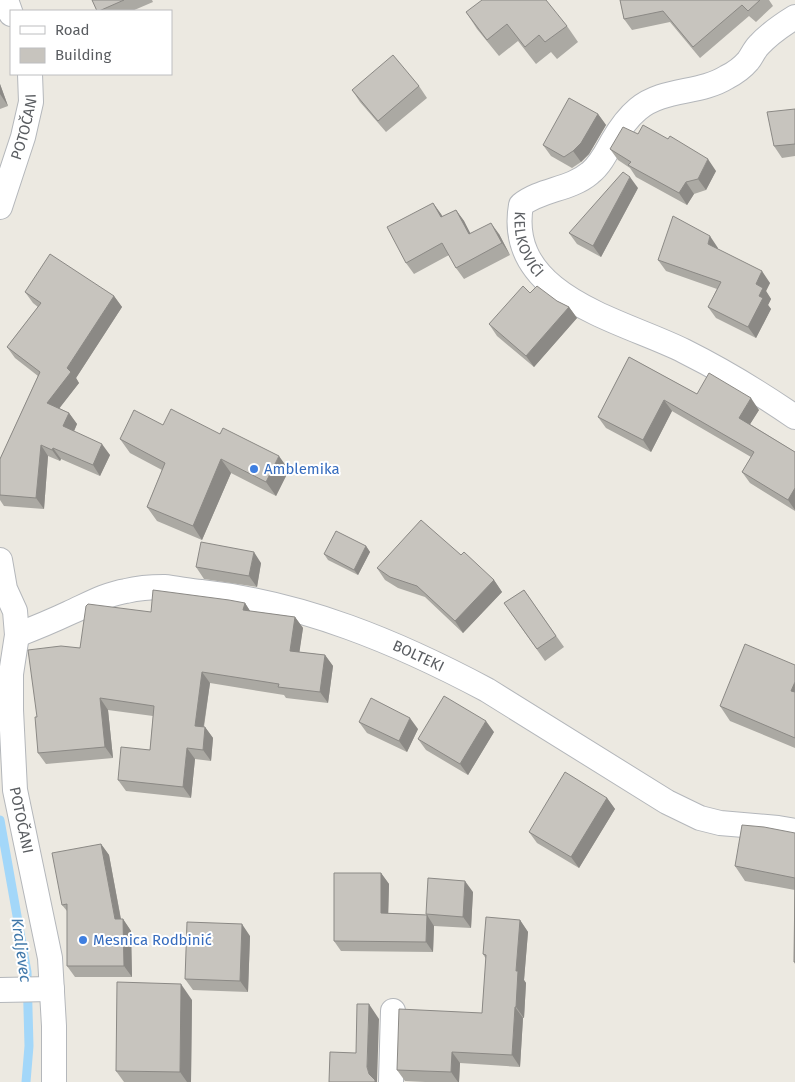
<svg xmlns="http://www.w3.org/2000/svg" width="795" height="1082" font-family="'Fira Sans',sans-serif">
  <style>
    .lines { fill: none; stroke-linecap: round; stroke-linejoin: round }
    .stream { stroke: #a3d7f9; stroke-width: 9 }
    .minor-casing { stroke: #b4b7bb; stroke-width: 26 }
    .minor { stroke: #fff; stroke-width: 24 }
    .wall { fill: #aba9a3 }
    .shaded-wall { fill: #8b8985 }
    .building { fill: #c7c4be; stroke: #8b8985 }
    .shop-dot { fill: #3f7fe0; stroke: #fff; stroke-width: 2 }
    .labels { text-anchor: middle; stroke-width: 4; stroke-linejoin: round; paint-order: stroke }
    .street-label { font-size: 15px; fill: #5a5d61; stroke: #fff }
    .shop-label { font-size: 15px; fill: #366cbe; stroke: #fff; text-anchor: start }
    .water-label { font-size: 16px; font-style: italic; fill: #4279aa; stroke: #fff }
  </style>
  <rect width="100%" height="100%" fill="#ece9e1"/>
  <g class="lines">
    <!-- stream -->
    <path class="stream" d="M0,820L27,972L29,1046L26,1082"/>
    <defs>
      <g id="minor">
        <path d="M6,0L11,14"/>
        <path id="s1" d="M795,17C782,25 769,34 759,45C754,50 752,56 748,61C742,68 735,73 727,77C700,94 663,88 638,109C627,118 619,130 612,142C606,153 600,165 590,173C570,190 541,189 521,205C505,297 622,320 684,351C722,370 760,393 795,417"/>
        <path id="s2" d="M0,207L23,137L31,102L30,74"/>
        <path id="s3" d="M0,560L5,589L15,611L17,635L11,674V710L15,790L50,958L54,1026V1082"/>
        <path id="s4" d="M17,635C35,628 52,621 69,613C87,605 106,594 126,591C138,588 151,587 164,587C176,588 189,591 201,592C303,603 397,642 487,690L667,802L700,818L720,823L778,828L795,831"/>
        <path d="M0,990L52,989"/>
        <path d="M391,1082L393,1011"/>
      </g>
    </defs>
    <!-- minor casing -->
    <use href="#minor" class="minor-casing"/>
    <!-- minor -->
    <use href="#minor" class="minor"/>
  </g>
  <!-- wall -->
  <path class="wall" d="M92,0H152L153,2L132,11H97Z
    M620,0H769L773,6L756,22L749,16L700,58L670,22L632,30L624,19Z
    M466,12L567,26L578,42L557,59L551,52L536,64L518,41L499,56L477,29Z
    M0,84L8,106L0,109Z
    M419,86L427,98L386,132L360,102L352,90Z
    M795,109V156L782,158L774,146Z
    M598,114L606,125L589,154L581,162L572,168L551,156L543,145Z
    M610,149L716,171L706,190L694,194L687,205L636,177L630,168L618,160Z
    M638,188L601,257L577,244L569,233Z
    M433,203L443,217L456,210L464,221L470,234H499L510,255L464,279L456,268L449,255L414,274L406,263Z
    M718,248V249L770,283L766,291L771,299L768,305L771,309L756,338L716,318L708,307L717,289L666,271L658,260Z
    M25,292L114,296L122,307L76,378L79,383L59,408L69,413L77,424L74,431L110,455L100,476L61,459L60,461L48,456L44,509L4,506L0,500V459L38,376L15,358L7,347L38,307L33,303Z
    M530,293L557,301L569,307L577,318L534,367L497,336L489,324Z
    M629,357L697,394L759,410L750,424L795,452V511L750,483L742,472L751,457L672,411L651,452L606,428L598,417Z
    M163,425L289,470L276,496L231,473L202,540L157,521L147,507L162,470L130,453L120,439Z
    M366,546L370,552L358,575L328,560L324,554Z
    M461,555L494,580L502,592L463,633L425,597L398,588L385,580L377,568Z
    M261,563L257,587L204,579L196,567Z
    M524,590L564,647L545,661L504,603Z
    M245,603L250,611L295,617L303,628L299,652L325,655L333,666L328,703L286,698L284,695L210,683L204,727H205L213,738L211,761L195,759L191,798L126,791L118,780L150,750L153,716L108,710L113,758L46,764L38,753L37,717L80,648L151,612Z
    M795,665V748L730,721L720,706Z
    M359,722L418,729L407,752L367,733Z
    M494,732L468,775L426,750L418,739Z
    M607,798L615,809L579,868L537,843L529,832Z
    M795,833V964L794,962L795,890L745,881L735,866Z
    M101,844L109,855L121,919H123L131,931L132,977H75L67,966V911L62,905Z
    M381,873L389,884L388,913L427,915L426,914L473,892L471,928L434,926L433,952L341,951L334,941Z
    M520,920L528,932L524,980L526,983L524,1018H523L520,1067L460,1063L459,1082H425L405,1081L397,1070L482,1013L486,959L483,954Z
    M250,936L248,992L193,990L185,979Z
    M192,1000L191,1082H124L116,1071Z"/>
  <!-- shaded-wall -->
  <path class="shaded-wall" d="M0,84L8,106L0,94Z
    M598,114L606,125L589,154L581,162L573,151Z
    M708,159L716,171L706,190L698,179Z
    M630,177L638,188L601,257L593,246Z
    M686,182L694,194L687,205L679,193Z
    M433,203L441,214L449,229L441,217Z
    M456,210L464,221L477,246L469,234Z
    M491,223L499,234L510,255L502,243Z
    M710,236L718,248L716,255L708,244Z
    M762,271L770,283L766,291L771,299L768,305L771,309L756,338L748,327L759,296L756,284Z
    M114,296L122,307L76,378L79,383L55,414L47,403L67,368Z
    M569,307L577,318L534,367L526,356Z
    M751,398L759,410L747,429L739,418Z
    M664,400L672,411L651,452L643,440Z
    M69,413L77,424L71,438L63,426Z
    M102,444L110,455L100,476L93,465Z
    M41,445L48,456L44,509L36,498Z
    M53,448L61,459L60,461L52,450Z
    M279,456L289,470L276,496L266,482Z
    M221,459L231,473L202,540L193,526Z
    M795,488V510L788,500Z
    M366,546L370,552L358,575L354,570Z
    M254,552L261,563L257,587L249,576Z
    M494,580L502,592L463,633L455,621Z
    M245,603L252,614L243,610Z
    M295,617L303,628L298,662L290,651Z
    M325,655L333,666L328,703L320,692Z
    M202,672L210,683L202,737L195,726Z
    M795,682V696L791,691Z
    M100,698L108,710L113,758L105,747Z
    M410,718L418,729L407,752L399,741Z
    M486,721L494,732L468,775L460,764Z
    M205,727L213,738L211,761L203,750Z
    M187,748L195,759L191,798L183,787Z
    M607,798L615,809L579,868L571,857Z
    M101,844L109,855L123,931V919L131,931L132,977L124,966Z
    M381,873L389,884L388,923L381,913Z
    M465,881L473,892L471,928L463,917Z
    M427,915L434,926L433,952L426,942Z
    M520,920L528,932L524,980L526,983L524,1018L516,1007V971Z
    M242,924L250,936L248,992L240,981Z
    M181,984L192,1000L191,1082H187L180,1072Z
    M369,1004L379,1019L377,1082H374L369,1074L367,1067Z
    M515,1007L523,1018L520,1067L512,1055Z
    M452,1052L460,1063L459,1082H458L451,1072Z"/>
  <!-- building -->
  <path class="building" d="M92,0H124L99,11H97Z
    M482,0H546L567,26L545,42L539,35L525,47L507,24L487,40L466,12Z
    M620,0H760L748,11L742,5L693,47L663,11L624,19Z
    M393,55L419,86L378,121L352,90Z
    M569,98L598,114L581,143L573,151L564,157L543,145Z
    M795,109V144L774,146L767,112Z
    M643,125L668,139L670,136L708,159L698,179L686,182L679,193L628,165L631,162L610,149L623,127L638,134Z
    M623,172L630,177L593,246L569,233Z
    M433,203L441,217L456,210L469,234L491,223L502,243L456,268L442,243L406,263L387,227Z
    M673,216L710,236L708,244L762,271L756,284L763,288L759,296L763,298L748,327L708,307L721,282L658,260Z
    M50,254L114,296L67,368L71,372L47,403L69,413L63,426L102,444L93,465L53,448L52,450L41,445L36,498L0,495V459L40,372L7,347L41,303L25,292Z
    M523,286L530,293L537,286L557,301L569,307L526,356L489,324Z
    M629,357L697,394L709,373L751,398L739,418L795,452V488L788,500L742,472L754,452L664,400L643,440L598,417Z
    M171,409L220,434L223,428L279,456L266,482L221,459L193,526L147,507L165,463L120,439L134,410L163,425Z
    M421,520L461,555L464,552L494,580L455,621L417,586L390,577L377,568Z
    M336,531L366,546L354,570L324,554Z
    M201,542L254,552L249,576L196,567Z
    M153,590L229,600L245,603L243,610L295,617L290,651L325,655L320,692L278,687L279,684L202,672L195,726L205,727L203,750L187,748L183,787L118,780L121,747L150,750L154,706L100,698L105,747L38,753L35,717H37L28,650L61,646L80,648L86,606L88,604L151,612Z
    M524,590L556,636L537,649L504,603Z
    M745,644L795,665V682L791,691L795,692V738L720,706Z
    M444,696L486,721L460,764L418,739Z
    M371,698L410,718L399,741L359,722Z
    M565,772L607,798L571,857L529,832Z
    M742,825L764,827L795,833V878L735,866Z
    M101,844L115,919H123L124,966H67V904L62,905L52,853Z
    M334,873H381V913L427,915L426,942L334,941Z
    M428,878L465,881L463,917L426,914Z
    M795,878V962H794Z
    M486,917L520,920L516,971H518L516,1007H515L512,1055L452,1052L451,1072L397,1070L399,1009L482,1013L486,955L483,954Z
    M187,922L242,924L240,981L185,979Z
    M117,982L181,984L180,1072L116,1071Z
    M357,1004H369L367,1067L369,1074L375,1080V1082H329L330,1052L356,1053Z"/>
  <!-- markers -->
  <g class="shop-dot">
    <circle cx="254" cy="469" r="5"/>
    <circle cx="83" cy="940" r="5"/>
  </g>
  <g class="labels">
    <!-- street labels -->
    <g class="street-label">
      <text dy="5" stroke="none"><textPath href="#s2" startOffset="84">POTOČANI</textPath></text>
      <text dy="5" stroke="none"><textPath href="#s1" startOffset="385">KELKOVIĆI</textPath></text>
      <text dy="5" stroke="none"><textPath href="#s4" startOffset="421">BOLTEKI</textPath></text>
      <text dy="5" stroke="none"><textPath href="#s3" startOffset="264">POTOČANI</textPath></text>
    </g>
    <!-- shop labels -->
    <g class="shop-label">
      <text x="264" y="474">Amblemika</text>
      <text x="93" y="945">Mesnica Rodbinić</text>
    </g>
    <!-- water labels -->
    <g class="water-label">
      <text transform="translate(22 950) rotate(82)" y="6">Kraljevec</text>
    </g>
  </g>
  <!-- legend -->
  <rect x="10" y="10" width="162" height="65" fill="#ffffff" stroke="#bdbec0"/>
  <rect x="20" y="26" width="25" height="8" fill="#ffffff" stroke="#bdbec0"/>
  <text x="55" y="35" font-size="15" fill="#5a5d61">Road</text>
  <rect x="20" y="48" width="25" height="15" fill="#c7c4be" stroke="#bdbec0"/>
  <text x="55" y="60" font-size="15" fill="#5a5d61">Building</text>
</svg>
